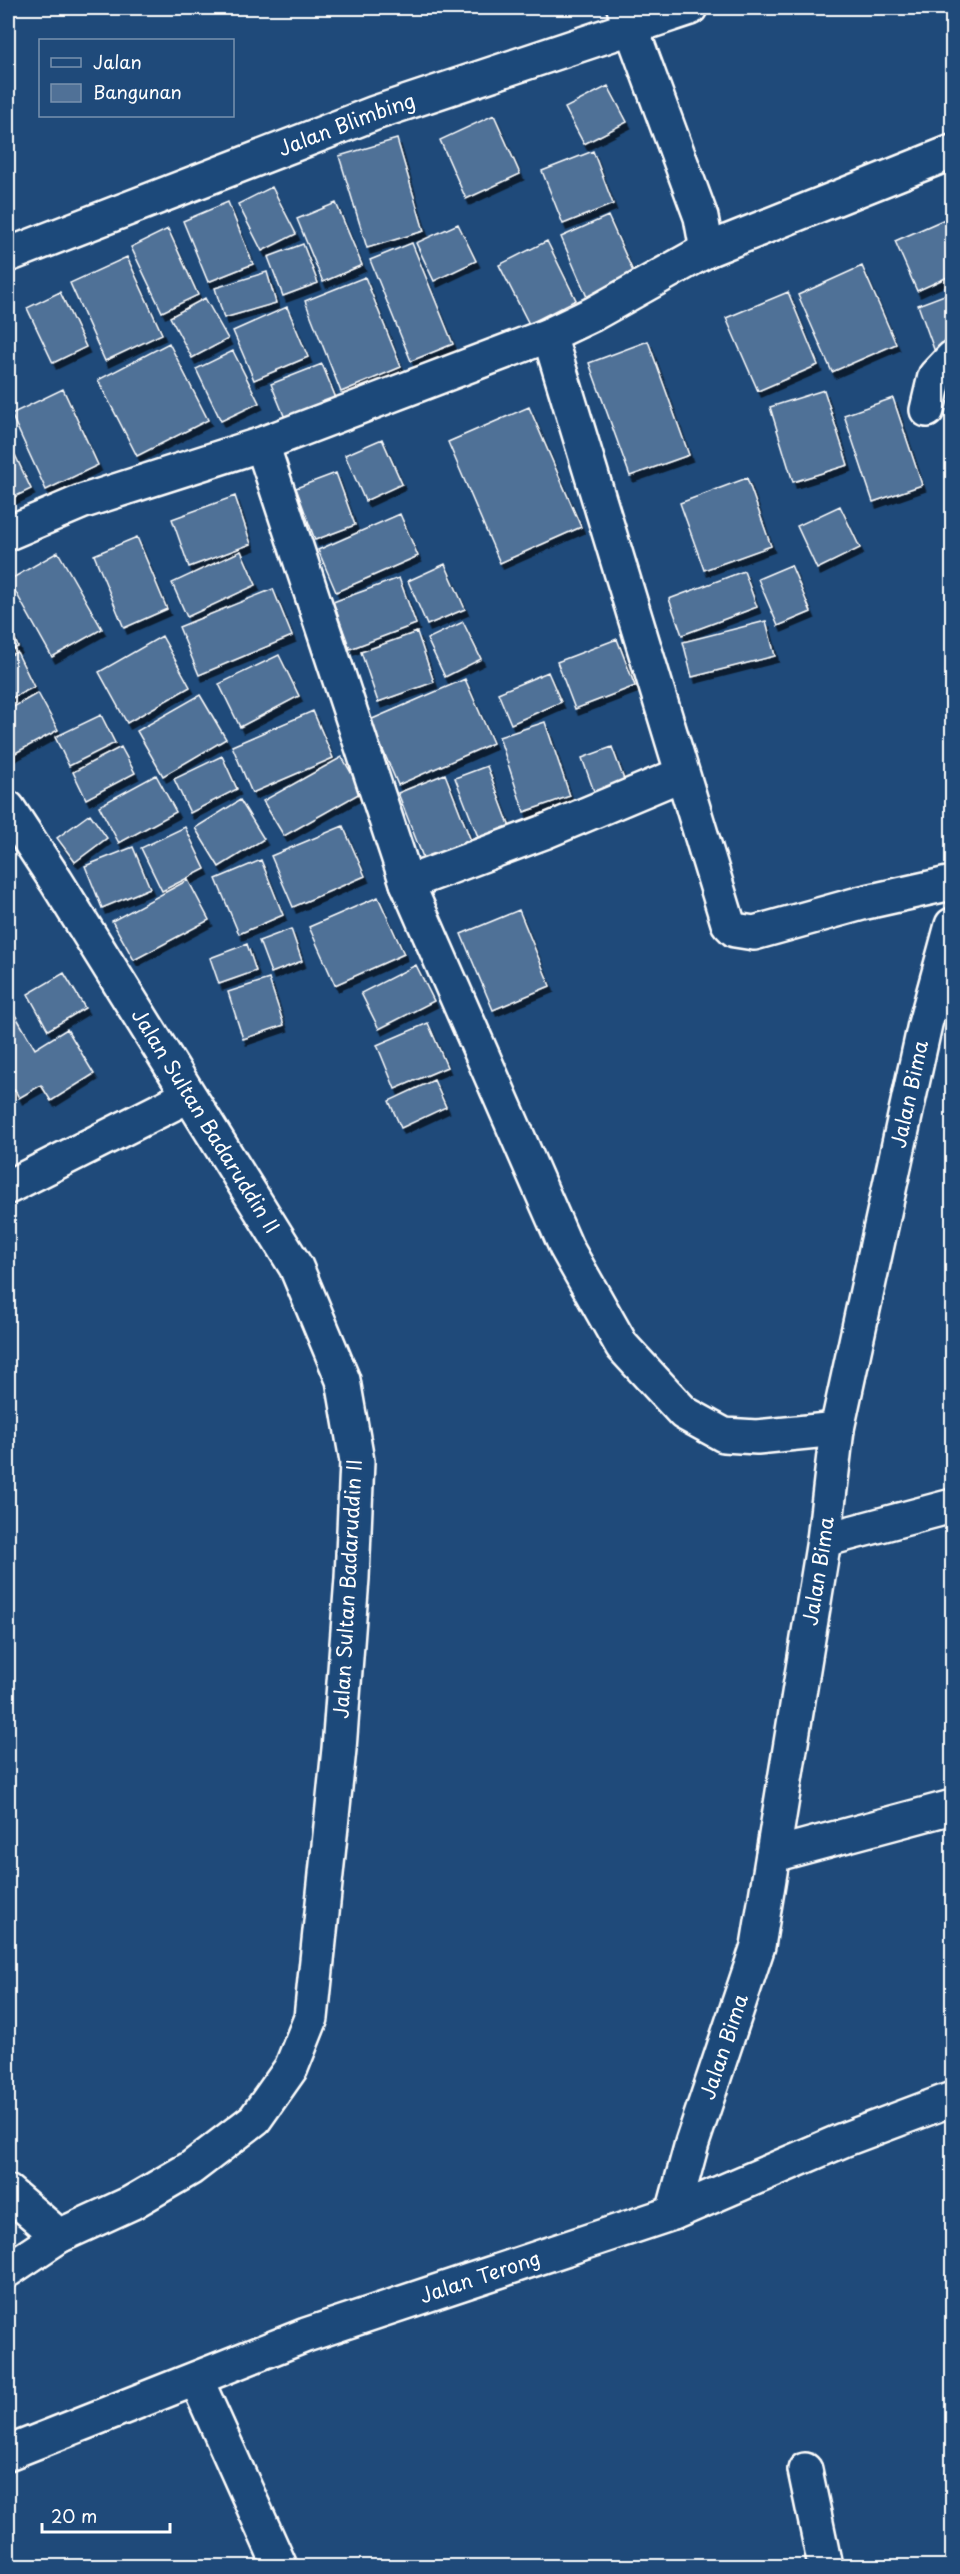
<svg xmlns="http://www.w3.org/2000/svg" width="960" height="2574" font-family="'Playpen Sans',sans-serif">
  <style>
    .building { fill: #507197; stroke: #fff; stroke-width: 1.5; filter: url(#shadow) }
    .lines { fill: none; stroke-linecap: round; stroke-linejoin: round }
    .minor-casing { stroke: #fff; stroke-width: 38 }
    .minor { stroke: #1f4a7a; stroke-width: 33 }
    .labels { text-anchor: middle; stroke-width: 6; stroke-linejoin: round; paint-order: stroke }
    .street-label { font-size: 20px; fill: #fff; stroke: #1f4a7a }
  </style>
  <defs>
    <filter id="shadow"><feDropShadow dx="3.5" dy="6" stdDeviation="0" flood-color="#0009"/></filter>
  </defs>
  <rect width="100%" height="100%" fill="#1f4a7a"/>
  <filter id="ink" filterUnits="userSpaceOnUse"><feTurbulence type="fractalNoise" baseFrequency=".0167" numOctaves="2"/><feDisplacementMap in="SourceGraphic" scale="12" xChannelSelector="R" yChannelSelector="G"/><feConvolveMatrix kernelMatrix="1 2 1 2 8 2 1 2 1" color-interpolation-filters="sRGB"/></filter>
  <g filter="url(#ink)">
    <!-- building -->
    <path class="building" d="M608,86L627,122L584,144L565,108Z
      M494,115L520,174L466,199L440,140Z
      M397,139L424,231L367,248L339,156Z
      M593,151L613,204L563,224L542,171Z
      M272,187L296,234L262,251L238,204Z
      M228,202L253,264L208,282L183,221Z
      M336,203L362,265L323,282L297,219Z
      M608,216L635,276L587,297L561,237Z
      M952,216V275L917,291L895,241Z
      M458,224L476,261L434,281L416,243Z
      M168,229L198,295L162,312L131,247Z
      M547,241L576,300L529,324L499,265Z
      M412,243L453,344L411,361L370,260Z
      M303,244L318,283L283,296L268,257Z
      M127,257L162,334L105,361L70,283Z
      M862,266L896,344L832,372L798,295Z
      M267,272L276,303L224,318L215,288Z
      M365,277L401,367L341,392L305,301Z
      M60,292L86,347L53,363L27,308Z
      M788,292L818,365L758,391L726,318Z
      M952,292V346L935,352L918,305Z
      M205,298L228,339L192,358L170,317Z
      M287,307L308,357L254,380L233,331Z
      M648,341L689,455L630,476L589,363Z
      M169,343L208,420L137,456L98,380Z
      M233,351L259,403L221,421L196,369Z
      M322,364L338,403L287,423L271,384Z
      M63,389L98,465L46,490L11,414Z
      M824,390L848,465L793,482L770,407Z
      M893,398L922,485L873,502L844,415Z
      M529,407L581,527L500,563L448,442Z
      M382,439L402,484L365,501L345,455Z
      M8,440L31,489L8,500Z
      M336,473L355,525L315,540L296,488Z
      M747,478L771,546L704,570L680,503Z
      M235,496L251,544L189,567L172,519Z
      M840,506L860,548L817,569L797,526Z
      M400,514L418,556L336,592L318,550Z
      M137,537L167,609L124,628L94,555Z
      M241,551L256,585L187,617L172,583Z
      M58,552L102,629L52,657L9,580Z
      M445,564L465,609L427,625L408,581Z
      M791,565L811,612L778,626L758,579Z
      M744,571L757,607L682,635L669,599Z
      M399,578L416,624L350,649L333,602Z
      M273,589L292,636L199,675L179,627Z
      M766,621L775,656L692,677L683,642Z
      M8,622L18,647L8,652Z
      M463,622L481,659L445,677L427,639Z
      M417,632L434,682L378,702L361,652Z
      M162,636L190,687L127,723L99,672Z
      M617,639L635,686L575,709L557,662Z
      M17,652L34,687L8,700V656Z
      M279,655L299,696L240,727L219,684Z
      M548,672L561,702L511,724L498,693Z
      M465,679L493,743L398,785L370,720Z
      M38,693L58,730L8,757V710Z
      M200,695L226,739L163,776L137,731Z
      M313,711L333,758L252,793L232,746Z
      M101,715L115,743L69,766L55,737Z
      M545,722L570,796L524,812L499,737Z
      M121,747L135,773L86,799L73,772Z
      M612,747L626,785L596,797L582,758Z
      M222,756L237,789L190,813L174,779Z
      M342,757L362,792L284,836L263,801Z
      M487,766L511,830L480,842L455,778Z
      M445,774L473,846L426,865L398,793Z
      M156,775L176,812L119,843L99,806Z
      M240,800L264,839L219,867L195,828Z
      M90,814L107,838L75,862L57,838Z
      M343,826L365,876L293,907L271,856Z
      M185,827L205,869L162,891L141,848Z
      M133,847L150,888L102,908L85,866Z
      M261,860L283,915L239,934L216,879Z
      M188,880L209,920L134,960L112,921Z
      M378,897L404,954L335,985L309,927Z
      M519,910L550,986L493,1010L461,934Z
      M291,929L302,961L271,973L259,941Z
      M247,944L256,971L219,984L210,958Z
      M416,965L434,1001L379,1029L361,993Z
      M64,973L85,1008L48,1030L28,994Z
      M269,979L284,1025L243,1039L228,992Z
      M8,1003L35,1049L67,1029L94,1074L51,1101L41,1085L19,1098L15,1090L8,1094Z
      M428,1023L447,1067L395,1089L377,1045Z
      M434,1080L446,1107L401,1128L389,1101Z"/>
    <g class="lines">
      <defs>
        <g id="minor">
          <path d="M624,8L701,217L707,250"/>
          <path id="s1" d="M8,255L375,113L690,8"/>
          <path d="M549,335L728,923L735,930L754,933L862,903L952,883"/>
          <path d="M927,410L935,376L952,358"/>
          <path d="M262,444L407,883L566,1247L622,1346L684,1413L724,1435L757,1437L837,1429"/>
          <path d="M8,533L81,502L262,444L549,335L593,314L707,250L952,152"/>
          <path id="s2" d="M8,808L56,881L296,1267L343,1380L357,1461L352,1578L339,1749L311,2018L291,2068L255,2119L191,2168L131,2203L59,2236L8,2270"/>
          <path d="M407,883L544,832L682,774"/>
          <path d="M8,1187L188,1096"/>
          <path d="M824,1540L952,1506"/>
          <path d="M773,1855L952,1807"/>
          <path d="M8,2192L59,2236"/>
          <path id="s3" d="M673,2213L692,2143L758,1946L824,1540L837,1429L925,1024L952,925"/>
          <path d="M196,2379L280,2566"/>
          <path id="s4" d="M8,2453L306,2335L673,2213L843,2140L952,2099"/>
          <path d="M805,2470L825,2566"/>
        </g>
      </defs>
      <!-- minor casing -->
      <use href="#minor" class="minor-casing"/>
      <!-- minor -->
      <use href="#minor" class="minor"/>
    </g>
  </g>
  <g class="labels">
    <!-- street labels -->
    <g class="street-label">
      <text dy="7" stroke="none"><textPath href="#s1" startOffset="363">Jalan Blimbing</textPath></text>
      <text dy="7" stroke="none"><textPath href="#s3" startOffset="1146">Jalan Bima</textPath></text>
      <text dy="7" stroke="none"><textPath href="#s2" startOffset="370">Jalan Sultan Badaruddin II</textPath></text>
      <text dy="7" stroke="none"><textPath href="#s3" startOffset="660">Jalan Bima</textPath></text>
      <text transform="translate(348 1589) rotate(-87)" y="7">Jalan Sultan Badaruddin II</text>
      <text dy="7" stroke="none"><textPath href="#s3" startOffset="174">Jalan Bima</textPath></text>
      <text dy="7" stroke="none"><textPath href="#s4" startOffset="504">Jalan Terong</textPath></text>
    </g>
  </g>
  <!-- margin -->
  <rect width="960" height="2574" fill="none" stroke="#1f4a7a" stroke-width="30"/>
  <rect x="15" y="15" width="930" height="2544" fill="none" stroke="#fff" stroke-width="2" filter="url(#ink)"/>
  <!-- legend -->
  <rect x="39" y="39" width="195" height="78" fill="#1f4a7a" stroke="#7992af" stroke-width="1.5"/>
  <rect x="51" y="58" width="30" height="9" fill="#1f4a7a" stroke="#7992af" stroke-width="1.5"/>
  <text x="93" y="69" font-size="18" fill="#ffffff">Jalan</text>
  <rect x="51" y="84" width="30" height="18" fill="#507197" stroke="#7992af" stroke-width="1.5"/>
  <text x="93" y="99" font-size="18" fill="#ffffff">Bangunan</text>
  <!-- scale -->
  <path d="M42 2523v9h128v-9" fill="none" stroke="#ffffff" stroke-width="3"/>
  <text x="51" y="2523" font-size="18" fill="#ffffff" stroke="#1f4a7a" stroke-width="4.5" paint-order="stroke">20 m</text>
</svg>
